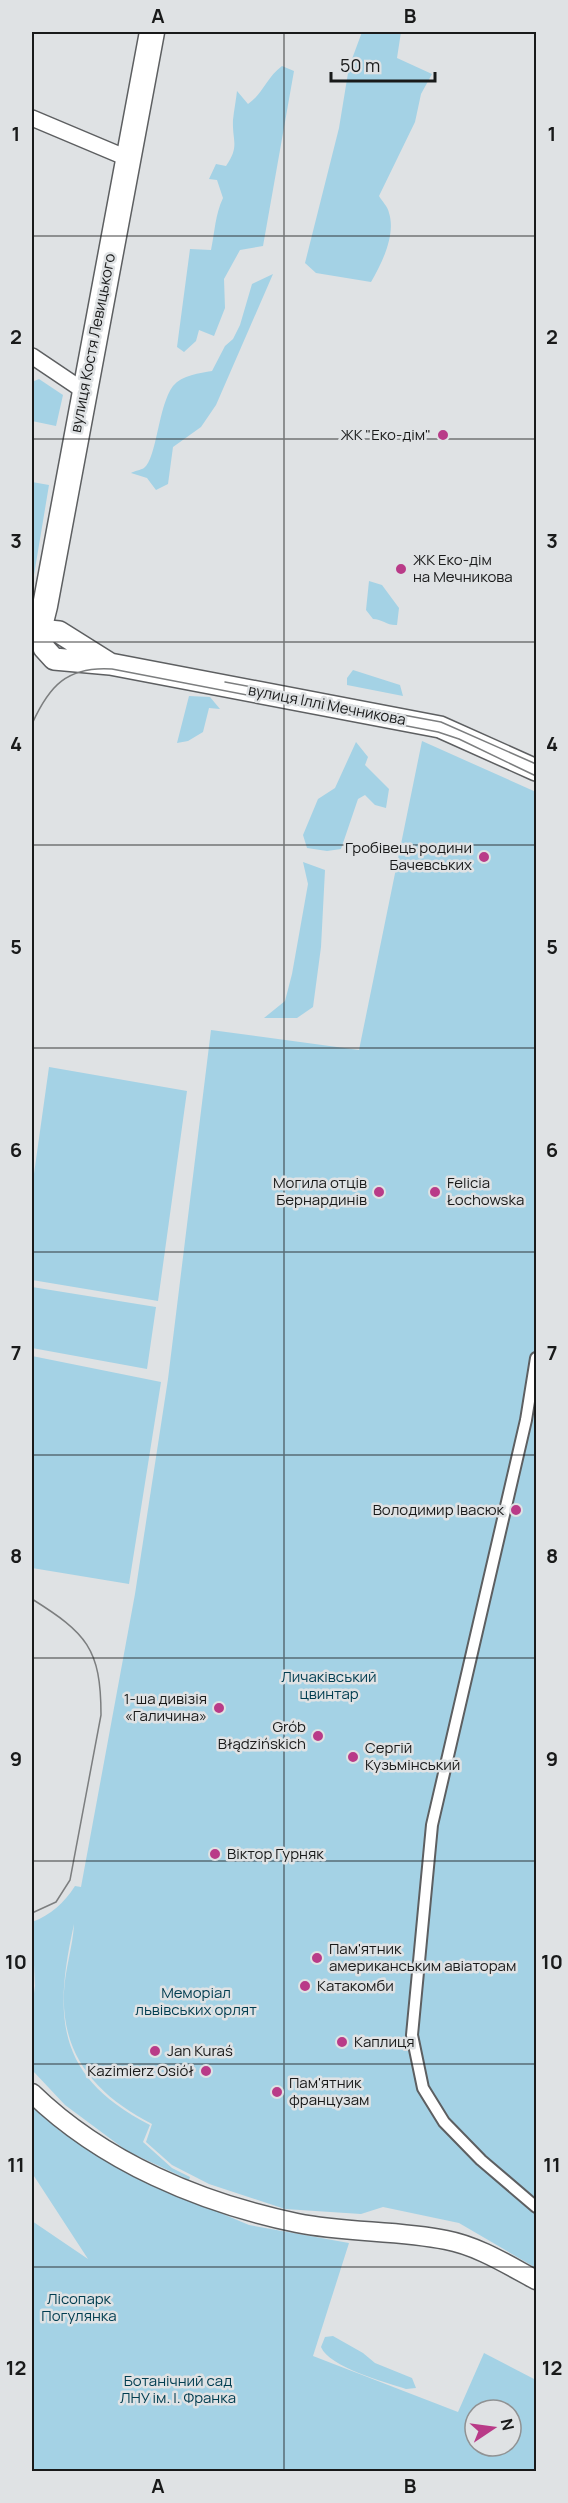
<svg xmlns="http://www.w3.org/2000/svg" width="568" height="2503" font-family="Manrope,sans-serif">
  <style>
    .green { fill: #a4d2e5; fill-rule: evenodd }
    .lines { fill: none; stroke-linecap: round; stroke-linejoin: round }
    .pedestrian-casing { stroke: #5d5f61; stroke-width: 14 }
    .minor-casing { stroke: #5d5f61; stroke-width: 18 }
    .tertiary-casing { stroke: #5d5f61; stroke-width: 21 }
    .secondary-casing { stroke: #5d5f61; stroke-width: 24 }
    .primary-casing { stroke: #5d5f61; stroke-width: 27 }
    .pedestrian { stroke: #fff; stroke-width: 10 }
    .minor { stroke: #fff; stroke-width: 15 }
    .tertiary { stroke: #fff; stroke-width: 18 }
    .secondary { stroke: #fff; stroke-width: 21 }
    .primary { stroke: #fff; stroke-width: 24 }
    .tram { stroke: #7c7e7f; stroke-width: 1.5 }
    .grid { fill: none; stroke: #191a1a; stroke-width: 1.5; stroke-opacity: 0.55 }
    .poi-dot { fill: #b93b88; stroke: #dfe2e4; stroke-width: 2 }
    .labels { text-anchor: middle; stroke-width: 5; stroke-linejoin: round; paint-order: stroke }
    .street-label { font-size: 15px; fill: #191a1a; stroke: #dfe2e4 }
    .poi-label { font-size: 15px; fill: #191a1a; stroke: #dfe2e4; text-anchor: start }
    .park-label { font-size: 15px; fill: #003d50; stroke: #dfe2e4 }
    .neatline { fill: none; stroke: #191a1a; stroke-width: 2 }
    .grid-label { font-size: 20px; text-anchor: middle; font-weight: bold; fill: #191a1a }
  </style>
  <rect width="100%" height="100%" fill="#dfe2e4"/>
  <!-- green -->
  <path class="green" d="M362,32H401L397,58L432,74L421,94L415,122L379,196C382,201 388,207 389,213C396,235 382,263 371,282L316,273L305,263L339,128L349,67Z
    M282,66L294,71L263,246L240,250L224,279L225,308L214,336L199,330L196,341L184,352L177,347L190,249L211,250C215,231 215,215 223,198L217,180L209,179L216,164L226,166C240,146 232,141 233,120C234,110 236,100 237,91L248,104C263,94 266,78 282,66Z
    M273,274L216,405L201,427L173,447L168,484L156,490L147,478L131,473C134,471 141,470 144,468C157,458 158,406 173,386C182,375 200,373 212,371L225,346L233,339L240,325L252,284Z
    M39,379L63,395L56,426L32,421V382Z
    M32,482L49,485L32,587Z
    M369,581L382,585L399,608L397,625C388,626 382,619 373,619L366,610Z
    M353,670L400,685L403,696L347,685V678Z
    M189,696L210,697L220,709L209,708L203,732L188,741L177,743Z
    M422,741L536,792V2268L459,2223L383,2207L361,2214L285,2209L209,2184L172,2165L146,2142L152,2124C98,2096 61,2057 64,1992C65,1969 73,1946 74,1924C53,2019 57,2077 150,2125L143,2142L172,2168L190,2177L189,2180L127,2151L65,2105L33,2071L32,2008L35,1986L32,1922C51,1915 64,1903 75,1886L81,1887L135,1594L168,1379L211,1030L359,1050Z
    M356,742L368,757L365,765L389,789L386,808L375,805L365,795L358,799L341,849L327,851L307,848L303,835L318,799L335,788Z
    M303,862L325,870L321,947L313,1007L297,1018H264L285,1001L292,974L308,884Z
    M49,1067L187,1091L158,1301L32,1280V1188Z
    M32,1287L156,1307L147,1369L32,1348Z
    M32,1356L161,1382L129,1584L32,1568Z
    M32,2107L60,2131L106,2161L166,2190L249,2225L349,2243L313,2356L458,2412L484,2353L536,2380V2471H32V2221L88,2259L32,2173ZM475,2410H511V2446H475Z
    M333,2336L363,2353L375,2363L412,2378L416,2388L406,2389C385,2382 329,2367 321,2347L325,2337Z"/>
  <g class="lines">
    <defs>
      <path id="pedestrian" d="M536,1358L526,1420L432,1825L412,2035L423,2088L444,2122L481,2160L536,2207"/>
      <path id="minor" d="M32,118L127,158
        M32,356L84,391"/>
      <path id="tertiary" d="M32,2093C103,2162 201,2203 297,2223C346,2233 397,2230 446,2240C478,2246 508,2265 536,2280"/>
      <path id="secondary" d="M110,664L59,632L39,630L44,648L54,659L110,664L440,727L536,770"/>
      <path id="primary" d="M32,624L39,630L45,606L152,32"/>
    </defs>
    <!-- pedestrian casing -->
    <use href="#pedestrian" class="pedestrian-casing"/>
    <!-- minor casing -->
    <use href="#minor" class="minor-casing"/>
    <!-- tertiary casing -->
    <use href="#tertiary" class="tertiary-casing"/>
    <!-- secondary casing -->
    <use href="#secondary" class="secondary-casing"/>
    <!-- primary casing -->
    <use href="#primary" class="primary-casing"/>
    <!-- pedestrian -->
    <use href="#pedestrian" class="pedestrian"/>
    <!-- minor -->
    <use href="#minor" class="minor"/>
    <!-- tertiary -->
    <use href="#tertiary" class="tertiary"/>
    <!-- secondary -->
    <use href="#secondary" class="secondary"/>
    <!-- primary -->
    <use href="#primary" class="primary"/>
    <!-- tram -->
    <path class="tram" d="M225,682L441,722L536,764
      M32,724C49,686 67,666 112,669L438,732L459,739L536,776
      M32,1599C86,1633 101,1648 101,1715L70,1880L56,1902L32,1913"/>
  </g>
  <!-- grid -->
  <path class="grid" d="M284,32V2472M32,236H536M32,439H536M32,642H536M32,845H536M32,1048H536M32,1252H536M32,1455H536M32,1658H536M32,1861H536M32,2064H536M32,2267H536"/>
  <!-- markers -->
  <g class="poi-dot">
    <circle cx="443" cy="435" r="6"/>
    <circle cx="401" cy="569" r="6"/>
    <circle cx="484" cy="857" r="6"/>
    <circle cx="379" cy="1192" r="6"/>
    <circle cx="435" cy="1192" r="6"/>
    <circle cx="516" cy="1510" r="6"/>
    <circle cx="219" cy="1708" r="6"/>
    <circle cx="318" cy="1736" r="6"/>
    <circle cx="353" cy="1757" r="6"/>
    <circle cx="215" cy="1854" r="6"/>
    <circle cx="317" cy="1958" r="6"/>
    <circle cx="305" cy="1986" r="6"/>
    <circle cx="342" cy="2042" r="6"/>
    <circle cx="155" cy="2051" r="6"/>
    <circle cx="206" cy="2071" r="6"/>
    <circle cx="277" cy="2092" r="6"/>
  </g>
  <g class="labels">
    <!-- street labels -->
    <g class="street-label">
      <text transform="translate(93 343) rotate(-79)" y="5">вулиця Костя Левицького</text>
      <text transform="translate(327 705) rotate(11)" y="5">вулиця Іллі Мечникова</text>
    </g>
    <!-- poi labels -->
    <g class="poi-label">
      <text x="431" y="440" text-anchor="end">ЖК "Еко-дім"</text>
      <text x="413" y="565">ЖК Еко-дім<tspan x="413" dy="17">на Мечникова</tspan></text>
      <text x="472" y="853" text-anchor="end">Гробівець родини<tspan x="472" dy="17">Бачевських</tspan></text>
      <text x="367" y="1188" text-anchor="end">Могила отців<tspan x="367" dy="17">Бернардинів</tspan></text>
      <text x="447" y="1188">Felicia<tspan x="447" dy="17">Łochowska</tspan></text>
      <text x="504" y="1515" text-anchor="end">Володимир Івасюк</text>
      <text x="207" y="1704" text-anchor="end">1-ша дивізія<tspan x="207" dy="17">«Галичина»</tspan></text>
      <text x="306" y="1732" text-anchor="end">Grób<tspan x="306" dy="17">Błądzińskich</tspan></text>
      <text x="365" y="1753">Сергій<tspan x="365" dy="17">Кузьмінський</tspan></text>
      <text x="227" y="1859">Віктор Гурняк</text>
      <text x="329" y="1954">Пам'ятник<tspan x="329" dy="17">американським авіаторам</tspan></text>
      <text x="317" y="1991">Катакомби</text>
      <text x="354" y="2047">Каплиця</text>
      <text x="167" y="2056">Jan Kuraś</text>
      <text x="194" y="2076" text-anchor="end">Kazimierz Osiół</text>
      <text x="289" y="2088">Пам'ятник<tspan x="289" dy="17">французам</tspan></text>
    </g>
    <!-- park labels -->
    <g class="park-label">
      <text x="329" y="1682">Личаківський<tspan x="329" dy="17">цвинтар</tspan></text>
      <text x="196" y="1998">Меморіал<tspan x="196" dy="17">львівських орлят</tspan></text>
      <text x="79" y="2304">Лісопарк<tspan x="79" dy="17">Погулянка</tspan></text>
      <text x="178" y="2386">Ботанічний сад<tspan x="178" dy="17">ЛНУ ім. І. Франка</tspan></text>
    </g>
  </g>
  <!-- border -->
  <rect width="568" height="2503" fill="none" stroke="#dfe2e4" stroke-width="66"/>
  <!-- north arrow -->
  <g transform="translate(493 2428) rotate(77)"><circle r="28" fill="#dfe2e4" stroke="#909293" stroke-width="1.5"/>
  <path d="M0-4.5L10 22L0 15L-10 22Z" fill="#b93b88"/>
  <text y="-9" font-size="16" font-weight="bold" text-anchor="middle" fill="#191a1a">N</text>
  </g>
  <!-- scale -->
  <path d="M331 72v9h104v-9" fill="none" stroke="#191a1a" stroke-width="3"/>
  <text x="340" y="72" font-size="18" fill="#191a1a" stroke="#dfe2e4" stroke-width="4.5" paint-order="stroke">50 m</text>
  <rect x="33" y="33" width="502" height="2437" class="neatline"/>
  <g class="grid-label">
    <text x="158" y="23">A</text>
    <text x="410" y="23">B</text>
    <text x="16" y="141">1</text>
    <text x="552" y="141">1</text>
    <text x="16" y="344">2</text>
    <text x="552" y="344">2</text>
    <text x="16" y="548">3</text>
    <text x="552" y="548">3</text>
    <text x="16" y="751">4</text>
    <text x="552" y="751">4</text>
    <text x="16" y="954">5</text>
    <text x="552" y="954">5</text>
    <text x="16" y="1157">6</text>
    <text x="552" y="1157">6</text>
    <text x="16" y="1360">7</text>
    <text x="552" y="1360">7</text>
    <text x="16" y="1563">8</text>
    <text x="552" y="1563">8</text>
    <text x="16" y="1766">9</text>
    <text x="552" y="1766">9</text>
    <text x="16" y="1969">10</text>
    <text x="552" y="1969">10</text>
    <text x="16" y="2172">11</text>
    <text x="552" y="2172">11</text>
    <text x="16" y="2375">12</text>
    <text x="552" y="2375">12</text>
    <text x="158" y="2493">A</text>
    <text x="410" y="2493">B</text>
  </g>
</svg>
